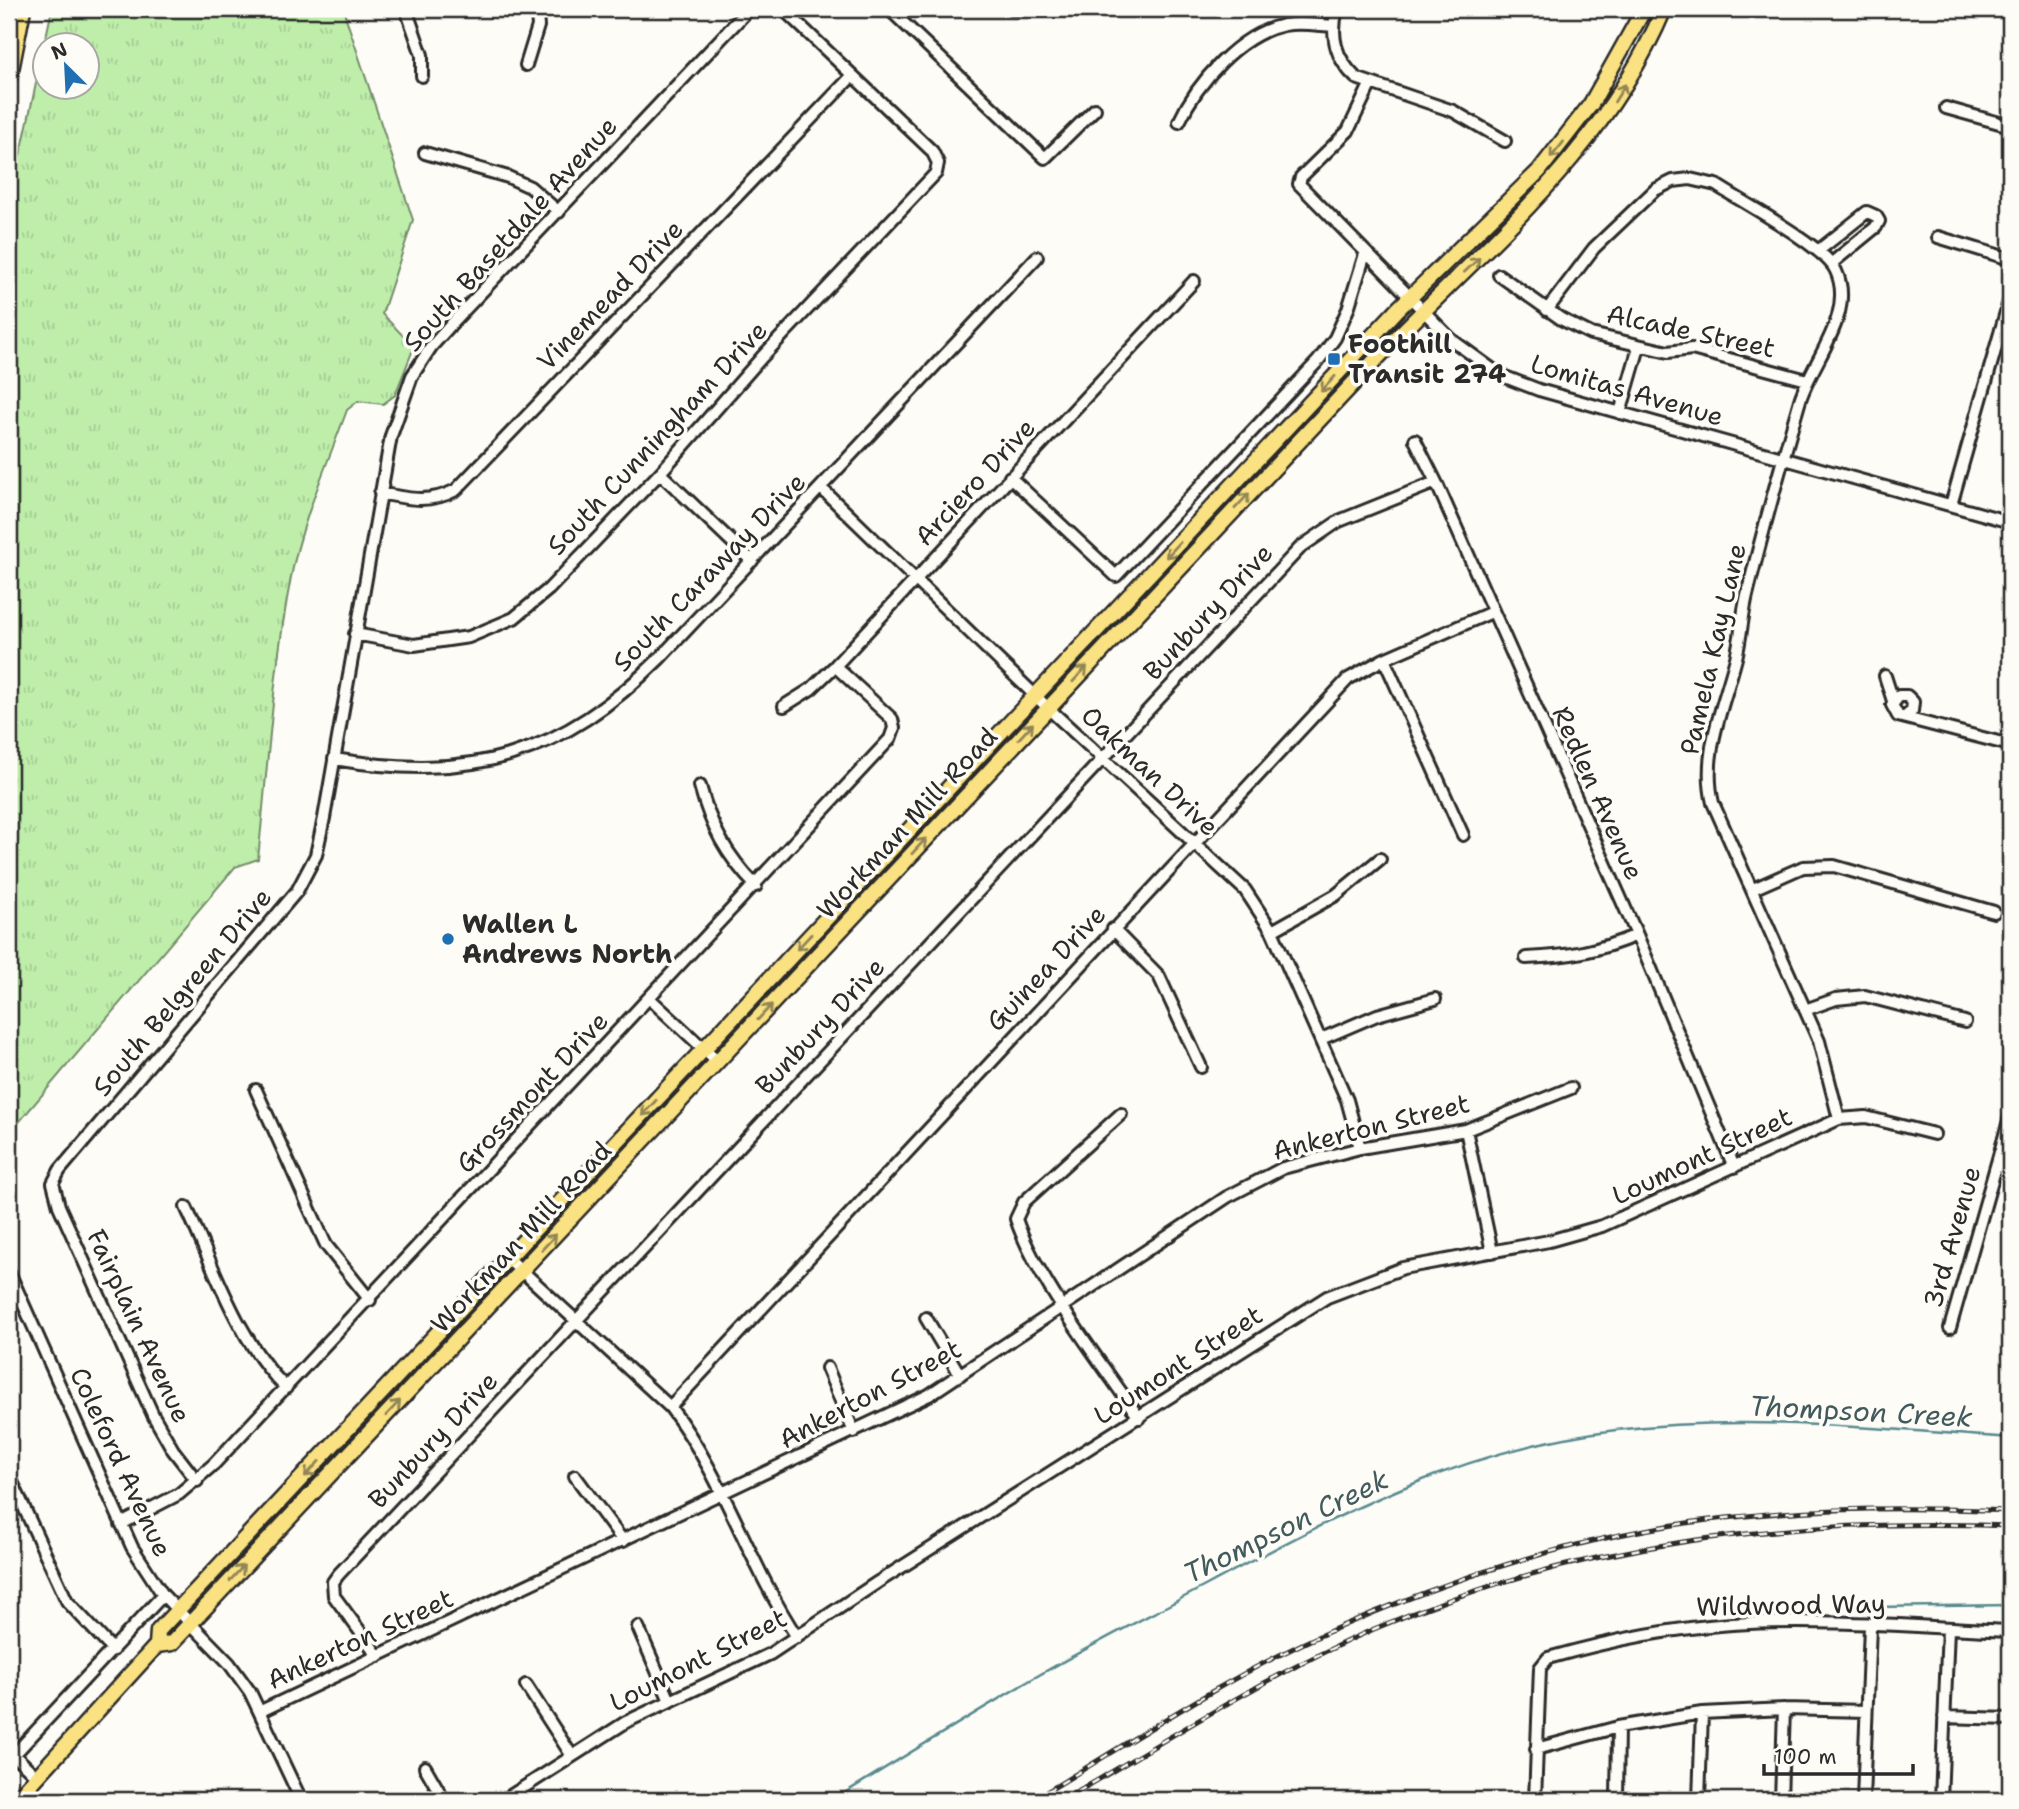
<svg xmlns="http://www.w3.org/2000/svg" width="2019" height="1809" font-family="'Shantell Sans',sans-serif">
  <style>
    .grass { fill: url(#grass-tufts); stroke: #758c6b; stroke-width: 2; fill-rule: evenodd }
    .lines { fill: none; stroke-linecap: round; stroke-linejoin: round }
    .stream { stroke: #58898d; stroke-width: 2.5 }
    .minor-casing { stroke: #2b2b2b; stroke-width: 16 }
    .major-casing { stroke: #2b2b2b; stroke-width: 19 }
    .highway-casing { stroke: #2b2b2b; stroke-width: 21 }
    .minor { stroke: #fdfcf7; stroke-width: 10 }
    .major { stroke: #fae181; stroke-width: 14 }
    .highway { stroke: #fae181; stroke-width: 16 }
    .rail-casing { stroke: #2b2b2b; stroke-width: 5 }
    .rail { stroke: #fdfcf7; stroke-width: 2.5; stroke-dasharray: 8; stroke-linecap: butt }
    .oneway { stroke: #928656 }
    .poi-dot { fill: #1f6fb2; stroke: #fdfcf7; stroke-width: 2.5 }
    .labels { text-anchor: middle; stroke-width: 7; stroke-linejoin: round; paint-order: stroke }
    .street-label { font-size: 26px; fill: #2b2b2b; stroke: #fdfcf7 }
    .poi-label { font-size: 26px; font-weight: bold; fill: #2b2b2b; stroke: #fdfcf7; text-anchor: start }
    .water-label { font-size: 28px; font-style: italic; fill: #425a5c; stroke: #fdfcf7 }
  </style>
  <defs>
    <pattern id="grass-tufts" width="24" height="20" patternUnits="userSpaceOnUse" patternTransform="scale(1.75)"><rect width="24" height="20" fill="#bfeeab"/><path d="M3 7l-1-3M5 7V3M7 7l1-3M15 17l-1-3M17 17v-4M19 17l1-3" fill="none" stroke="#a4cc93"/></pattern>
  </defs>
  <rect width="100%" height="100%" fill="#fdfcf7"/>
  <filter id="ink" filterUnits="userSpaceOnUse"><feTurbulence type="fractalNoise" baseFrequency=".0143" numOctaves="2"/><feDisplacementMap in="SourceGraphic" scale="14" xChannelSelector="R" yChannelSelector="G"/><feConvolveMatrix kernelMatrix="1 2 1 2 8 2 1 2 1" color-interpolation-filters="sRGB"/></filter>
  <g filter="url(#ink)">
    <!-- grass -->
    <path class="grass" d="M52,9H343L413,220L382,314L414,347L395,395L383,404L358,401L347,410C327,465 302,520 291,577C273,670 268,765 258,859L235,867L9,1134V192L23,144ZM46,46H88V88H46Z"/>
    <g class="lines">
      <!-- stream -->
      <path class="stream" d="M1873,1614L1875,1607L2010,1605
        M833,1800C900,1759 967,1717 1034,1678C1089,1646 1147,1617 1203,1587C1337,1515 1462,1448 1616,1430C1747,1414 1879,1429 2010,1438"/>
      <defs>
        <path id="minor" d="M406,9L422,55V76
          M526,9L537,16L538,26L526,65
          M889,9L1045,158L1095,109
          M1012,9H1026
          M1337,9C1330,36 1335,58 1356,78L1453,111L1505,141
          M1370,85L1348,131L1301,177L1299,184L1452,340L1500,375L1539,390L2010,522
          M1946,108L2010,126
          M1179,122C1197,83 1239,34 1284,25C1300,22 1317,25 1333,26
          M425,153L508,177L530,187L559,212
          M1938,237L2010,259
          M1818,251L1867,212L1876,216L1879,221L1876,227L1832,263
          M1499,275L1561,319L1591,334L1668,352L1692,349L1807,380
          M1547,310L1594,248L1655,190L1673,181L1690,179L1716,185C1742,202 1826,247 1836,271C1856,314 1812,361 1800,400C1781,465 1763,530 1747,595C1742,616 1741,637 1736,658C1724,706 1701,753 1713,803L1819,1041L1839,1119
          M1620,413L1639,347
          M1415,440L1436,482L1637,935L1734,1167
          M660,473L752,561
          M1010,477L1116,576L1318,361L1335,338L1348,309L1365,254
          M821,488L1048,708L1245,890L1272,931L1347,1100L1360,1148
          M380,493C409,499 429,504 456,490L852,76
          M1951,505L2010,298
          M355,634L414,645L469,637L514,618L549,589L660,473L762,357L936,173L938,163L932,151L783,9
          M1384,659L1463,835
          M1885,676L1893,701
          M784,706L811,689L835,666L1194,281
          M1906,716L1912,711L1913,702L1907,696H1899L1892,705L1898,716L2010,745
          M334,759C472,782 561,757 660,658L1037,257
          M700,786C711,827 726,855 756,886
          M1753,889L1803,867L1834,866L1994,912
          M1113,929L1159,976L1201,1067
          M1272,931L1336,895L1380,859
          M1526,958C1570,956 1596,952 1637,935
          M649,998L718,1062
          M1805,1010L1836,999L1865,996L1965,1022
          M1321,1039L1377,1015L1435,999
          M256,1090L326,1245L370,1300
          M1121,1114L1024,1202L1016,1219C1037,1281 1101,1362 1139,1418
          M1466,1130L1492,1252
          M186,1207C215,1269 237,1340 286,1388
          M508,1258L670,1407C724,1477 748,1563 797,1637
          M9,1272L132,1547L163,1595L229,1663L250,1692L301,1800
          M926,1318L960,1375
          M1950,1328L2010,1117
          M827,1368L854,1432
          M670,1407L1348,679L1384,659L1492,612
          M9,1475L67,1601L113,1650
          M575,1476L623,1541
          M197,1481L173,1450L153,1415L59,1206L53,1183L60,1170L297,891L316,855L324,818L391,436L412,376L431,347L456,319L749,9
          M121,1524L179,1494L214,1464L890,739L894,728L892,719L835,666
          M638,1627L670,1701
          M378,1656L334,1596L333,1582L338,1575L1301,547L1339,521L1436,482
          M526,1685L572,1756
          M261,1711L929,1395L1227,1197L1283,1168L1360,1148L1466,1130L1571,1088
          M1944,1717L2010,1719
          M1536,1749L1618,1727L1702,1713L1784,1709L1866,1711
          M11,1752L37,1777
          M9,1760L163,1595
          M425,1767L444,1800
          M504,1800L626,1722L770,1654L878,1582L1327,1297L1403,1268L1549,1241L1602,1226L1839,1119L1866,1117L1934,1134
          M1535,1800L1540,1668L1548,1658C1608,1641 1669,1628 1732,1624C1824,1618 1918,1627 2010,1631
          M1617,1800L1618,1727
          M1699,1800L1702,1713
          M1781,1800L1784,1709
          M1863,1800L1870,1626
          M1941,1800L1948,1628"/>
        <path id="major" d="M157,1645L158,1631L1398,309L1539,171L1591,104L1644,9
          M16,1800L157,1645L172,1643L1379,356C1485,245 1603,155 1664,9"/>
        <path id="highway" d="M9,75L22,9"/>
      </defs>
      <!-- minor casing -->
      <use href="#minor" class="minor-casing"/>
      <!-- major casing -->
      <use href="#major" class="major-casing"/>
      <!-- highway casing -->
      <use href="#highway" class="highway-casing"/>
      <!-- minor -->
      <use href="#minor" class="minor"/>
      <!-- major -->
      <use href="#major" class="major"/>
      <!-- highway -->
      <use href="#highway" class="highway"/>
      <defs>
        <path id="rail" d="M1033,1800C1126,1745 1218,1682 1317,1637C1446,1579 1584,1533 1726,1518C1821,1507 1915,1507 2010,1511
          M1064,1800C1166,1740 1266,1676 1374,1629C1579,1541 1789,1518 2010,1526"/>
      </defs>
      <!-- rail casing -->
      <use href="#rail" class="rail-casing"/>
      <!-- rail -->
      <use href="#rail" class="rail"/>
    </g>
    <!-- one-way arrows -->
    <defs><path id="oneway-shaft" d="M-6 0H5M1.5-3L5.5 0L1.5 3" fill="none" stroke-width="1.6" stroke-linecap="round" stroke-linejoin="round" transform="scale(1.75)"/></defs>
    <g class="oneway">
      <use href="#oneway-shaft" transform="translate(1620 93) rotate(-58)"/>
      <use href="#oneway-shaft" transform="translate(1557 150) rotate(129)"/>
      <use href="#oneway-shaft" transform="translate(1472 265) rotate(-43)"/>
      <use href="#oneway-shaft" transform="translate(1328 384) rotate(133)"/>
      <use href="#oneway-shaft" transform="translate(1242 501) rotate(-47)"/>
      <use href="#oneway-shaft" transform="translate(1173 550) rotate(133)"/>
      <use href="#oneway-shaft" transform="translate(1080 674) rotate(-47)"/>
      <use href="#oneway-shaft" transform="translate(1026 731) rotate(-47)"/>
      <use href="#oneway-shaft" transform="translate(919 846) rotate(-47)"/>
      <use href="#oneway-shaft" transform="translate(804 942) rotate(133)"/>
      <use href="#oneway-shaft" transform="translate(765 1012) rotate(-47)"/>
      <use href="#oneway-shaft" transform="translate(649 1108) rotate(133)"/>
      <use href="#oneway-shaft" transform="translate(549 1242) rotate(-47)"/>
      <use href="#oneway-shaft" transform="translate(393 1408) rotate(-47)"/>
      <use href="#oneway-shaft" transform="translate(312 1469) rotate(133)"/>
      <use href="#oneway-shaft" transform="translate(237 1573) rotate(-47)"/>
    </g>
  </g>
  <!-- markers -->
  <g class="poi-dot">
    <rect x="1327" y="352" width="14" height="14" rx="3.5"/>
    <circle cx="448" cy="939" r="7"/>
  </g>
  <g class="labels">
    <!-- street labels -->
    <g class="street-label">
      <text transform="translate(510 234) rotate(-48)" y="9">South Basetdale Avenue</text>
      <text transform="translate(610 295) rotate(-46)" y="9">Vinemead Drive</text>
      <text transform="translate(1691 331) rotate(12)" y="9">Alcade Street</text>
      <text transform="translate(1627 390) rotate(16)" y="9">Lomitas Avenue</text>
      <text transform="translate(657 438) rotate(-47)" y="9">South Cunningham Drive</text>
      <text transform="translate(975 482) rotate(-47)" y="9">Arciero Drive</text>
      <text transform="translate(709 572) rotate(-46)" y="9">South Caraway Drive</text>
      <text transform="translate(1208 612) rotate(-47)" y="9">Bunbury Drive</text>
      <text transform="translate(1713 649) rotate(-77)" y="9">Pamela Kay Lane</text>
      <text transform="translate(1150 771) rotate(43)" y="9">Oakman Drive</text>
      <text transform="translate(1598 793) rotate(66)" y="9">Redlen Avenue</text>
      <text transform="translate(907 823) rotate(-47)" y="9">Workman Mill Road</text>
      <text transform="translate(1046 968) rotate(-47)" y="9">Guinea Drive</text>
      <text transform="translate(182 992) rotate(-50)" y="9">South Belgreen Drive</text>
      <text transform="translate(820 1026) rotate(-47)" y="9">Bunbury Drive</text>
      <text transform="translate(532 1092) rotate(-47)" y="9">Grossmont Drive</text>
      <text transform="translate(1371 1127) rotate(-14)" y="9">Ankerton Street</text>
      <text transform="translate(1702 1156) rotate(-25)" y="9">Loumont Street</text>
      <text transform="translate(521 1237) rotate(-47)" y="9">Workman Mill Road</text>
      <text transform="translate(1952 1237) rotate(-74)" y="9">3rd Avenue</text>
      <text transform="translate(139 1326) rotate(65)" y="9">Fairplain Avenue</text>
      <text transform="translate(1178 1365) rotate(-33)" y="9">Loumont Street</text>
      <text transform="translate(870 1394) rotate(-28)" y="9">Ankerton Street</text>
      <text transform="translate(433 1440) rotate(-47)" y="9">Bunbury Drive</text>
      <text transform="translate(121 1462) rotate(65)" y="9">Coleford Avenue</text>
      <text transform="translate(1791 1605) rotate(-1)" y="9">Wildwood Way</text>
      <text transform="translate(360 1639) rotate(-25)" y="9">Ankerton Street</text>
      <text transform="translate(698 1660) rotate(-27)" y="9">Loumont Street</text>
    </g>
    <!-- poi labels -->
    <g class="poi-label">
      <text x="1348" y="353">Foothill<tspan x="1348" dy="30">Transit 274</tspan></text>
      <text x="462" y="933">Wallen L<tspan x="462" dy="30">Andrews North</tspan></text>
    </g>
    <!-- water labels -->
    <g class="water-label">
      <text transform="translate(1861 1411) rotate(3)" y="10">Thompson Creek</text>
      <text transform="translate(1286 1526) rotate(-26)" y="10">Thompson Creek</text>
    </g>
  </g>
  <!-- margin -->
  <rect width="2019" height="1809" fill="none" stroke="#fdfcf7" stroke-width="35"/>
  <rect x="18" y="18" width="1984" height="1774" fill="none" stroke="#2b2b2b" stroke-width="2.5" filter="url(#ink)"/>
  <!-- north arrow -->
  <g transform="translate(66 66) rotate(336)"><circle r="33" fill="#fdfcf7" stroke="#a9a8a5" stroke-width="2"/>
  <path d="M0-5L12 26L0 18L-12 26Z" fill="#1f6fb2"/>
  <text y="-10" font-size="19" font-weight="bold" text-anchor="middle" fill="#2b2b2b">N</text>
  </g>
  <!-- scale -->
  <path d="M1764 1764v10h149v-10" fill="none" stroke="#2b2b2b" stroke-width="3.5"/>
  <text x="1774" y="1764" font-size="21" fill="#2b2b2b" stroke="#fdfcf7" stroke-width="5" paint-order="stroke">100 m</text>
</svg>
